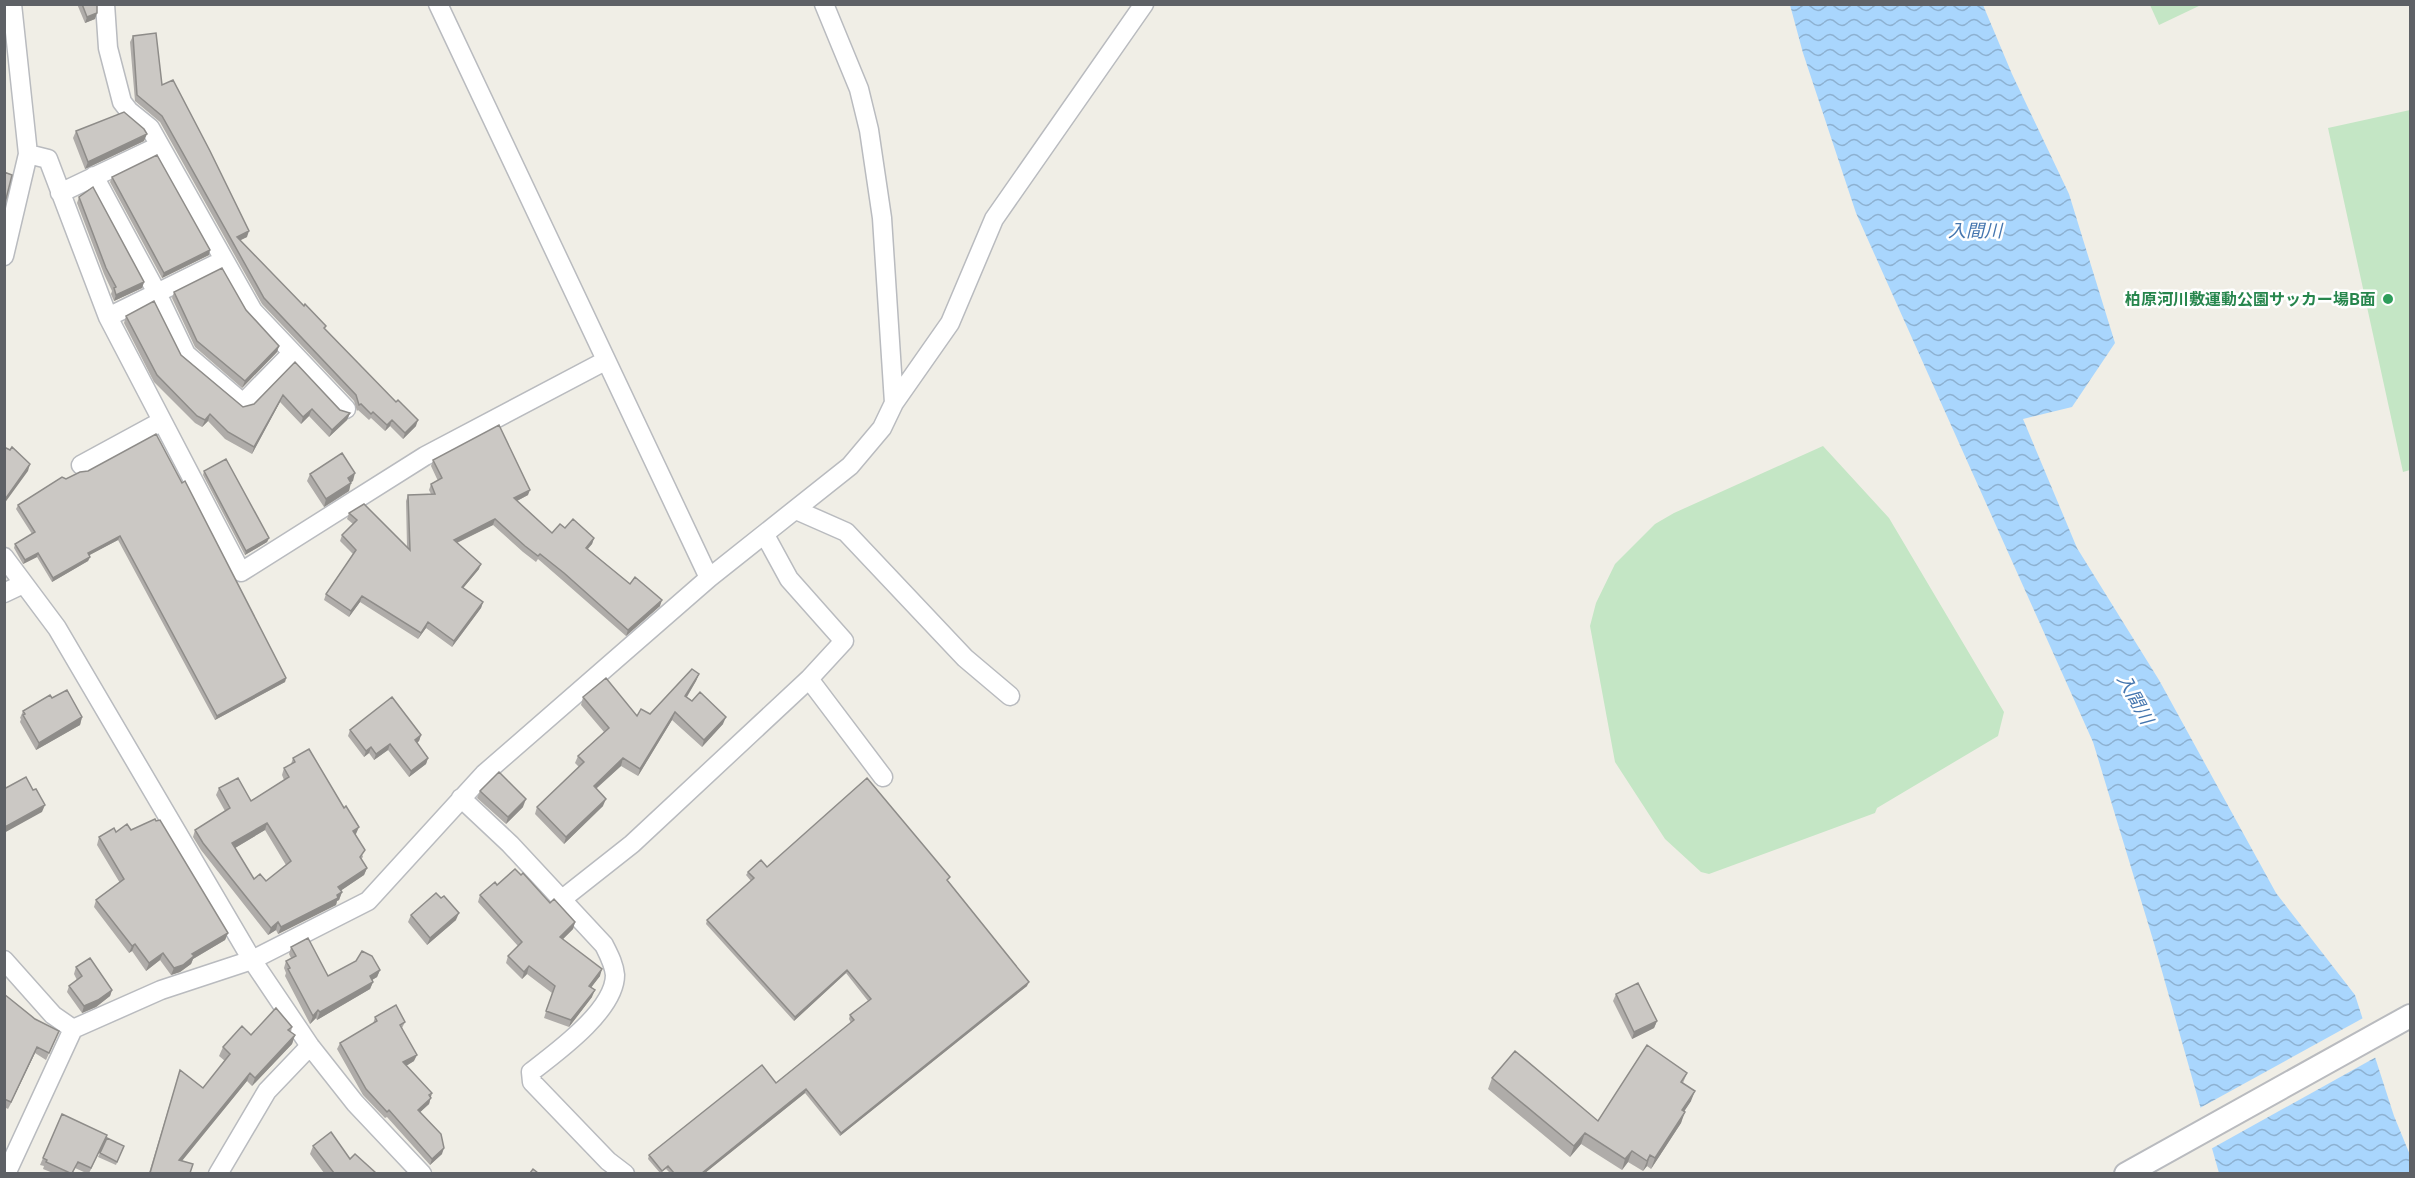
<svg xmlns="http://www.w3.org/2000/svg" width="2415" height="1178" font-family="'Public Sans','Noto Sans JP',sans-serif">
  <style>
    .garden { fill: #c4e6c5 }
    .water { fill: url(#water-waves) }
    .pier { fill: #f0eee6 }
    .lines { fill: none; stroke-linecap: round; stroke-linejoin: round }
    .minor-casing { stroke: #b9bbbf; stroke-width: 21 }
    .tertiary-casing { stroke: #b9bbbf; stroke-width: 26 }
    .minor { stroke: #fff; stroke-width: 18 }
    .tertiary { stroke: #fff; stroke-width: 22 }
    .wall { fill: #afaca9; fill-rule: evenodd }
    .shaded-wall { fill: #8e8c89 }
    .building { fill: #cbc8c4; stroke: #8e8c89; stroke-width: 1.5; fill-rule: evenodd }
    .leisure-dot { fill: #2e9e5b; stroke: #fff; stroke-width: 2 }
    .labels { text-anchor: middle; stroke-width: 5; stroke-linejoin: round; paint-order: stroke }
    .leisure-label { font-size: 16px; font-weight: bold; fill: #27864d; stroke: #fff; text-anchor: end }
    .water-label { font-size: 18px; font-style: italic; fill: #4576af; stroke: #fff }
  </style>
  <defs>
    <pattern id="water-waves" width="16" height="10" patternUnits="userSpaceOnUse" patternTransform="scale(1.5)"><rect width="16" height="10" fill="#a9d6fd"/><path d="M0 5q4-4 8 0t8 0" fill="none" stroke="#8db1d1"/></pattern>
  </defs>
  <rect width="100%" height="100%" fill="#f0eee6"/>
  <!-- garden -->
  <path class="garden" d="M2150,5H2201L2159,25Z
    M2410,110V470L2403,472L2328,128Z
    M1823,446L1889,518L2004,712L1998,736L1877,808L1875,813L1709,874L1701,872L1665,839L1615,762L1590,626L1596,603L1615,564L1655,524L1674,513Z"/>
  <!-- water -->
  <path class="water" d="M1790,5H1983L2012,74L2069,194L2115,343L2072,407L2023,419L2077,548L2159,680L2276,893L2355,995L2394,1116L2410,1155V1173H2219L2154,943L2093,742L1856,213L1803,53Z"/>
  <!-- pier -->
  <path class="pier" d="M2365,1017L2378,1056L2209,1150L2198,1109Z"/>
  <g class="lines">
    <defs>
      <path id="minor" d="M105,4L108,48L122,102L129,111L150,128L253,311L346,409
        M438,4L709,578
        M824,4L859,89L869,130L882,218L894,403
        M28,154L48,159L108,317L241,572L425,456L605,361
        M94,176L156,291L186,354L243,403L291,354
        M60,193L159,146
        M4,256L28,154L12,4
        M108,317L224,260
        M81,465L162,421
        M796,510L846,532L965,658L1010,696
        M4,557L57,628L252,960L310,1046L355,1103L422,1174
        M4,593L23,584
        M809,679L883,777
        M461,798L510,844L604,945C609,955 614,964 615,975C615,1010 557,1052 531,1072L532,1082L608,1161L625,1174
        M561,900L632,844L809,679L844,641L789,579L765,535
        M4,960L53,1015L73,1029L161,990L252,960L368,901L484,774L709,578L850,466L882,428L894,403L950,323L994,219L1144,4
        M6,1174L73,1029
        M218,1174L267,1091L310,1046"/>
      <path id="tertiary" d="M2126,1174L2410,1016"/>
    </defs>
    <!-- minor casing -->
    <use href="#minor" class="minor-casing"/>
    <!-- tertiary casing -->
    <use href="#tertiary" class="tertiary-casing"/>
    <!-- minor -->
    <use href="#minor" class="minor"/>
    <!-- tertiary -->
    <use href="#tertiary" class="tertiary"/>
  </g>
  <!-- wall -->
  <path class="wall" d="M77,4H97L95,19L85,23Z
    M133,36L162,85L247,237L240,240L304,306L326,326L325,329L416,426L403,439L390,426L385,431L371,418L369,420L358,410L357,411L354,401L262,304L160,122L135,101L130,42Z
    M76,131L144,141L85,169L73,138Z
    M112,177L209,255L162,278L110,182Z
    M79,197L144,282L142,288L114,301L111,294L112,291L104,274L77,203Z
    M174,292L246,310L279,346L277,352L242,388L195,347L172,298Z
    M126,316L181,355L243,407L254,404L295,362L340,410L350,413L347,420L329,437L309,416L301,424L280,402L252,454L225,439L208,421L202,427L195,423L154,382L124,323Z
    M433,460L528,495L517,501L552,533L565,528L594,538L592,544L588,549L630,584L660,606L626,636L561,579L538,559L536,562L523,552L493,525L457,543L479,569L463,588L483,602L481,608L452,647L426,628L418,639L360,602L349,617L324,600L326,594L353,554L340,541L342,535L353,524L347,519L349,513L407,547L406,501L408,495L431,494L429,490L431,484L438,481L431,466Z
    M204,471L269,538L267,542L245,555L203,475Z
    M310,474L353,481L350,482L349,491L324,507L307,481Z
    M62,477L286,678L285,682L215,720L118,540L89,555L90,557L88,561L52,582L37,557L23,564L14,548L15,544L32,534L16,509L18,505Z
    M699,674L696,681L687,697L723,724L702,747L672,720L638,776L621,766L596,789L603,806L564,844L535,814L537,807L579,767L575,763L578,756L604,732L581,705L583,697L637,716L650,714Z
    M23,711L82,717L80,725L36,750L20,722L21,719L20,718Z
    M350,730L421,735L419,741L417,743L428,758L426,764L409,777L388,750L374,760L369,753L364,757L348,736Z
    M293,758L356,834H355L363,857L361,859L367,868L364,875L341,890L342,892L339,900L337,901L336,905L278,934L276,930L268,935L201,850L193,837L195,830L225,811L216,795L219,788L251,801L284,780L282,775L284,768L291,764ZM265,830L286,865L266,881L254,879L235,848Z
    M480,791L523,807L506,824L477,798Z
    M131,830L228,933L225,940L193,959L191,964L180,972L171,975L160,960L146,971L132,951L129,953L94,907L96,900L120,883L97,845L99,837L116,832Z
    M767,867L948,881L1027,986L840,1136L805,1093L705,1173H670L666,1169L660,1173L648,1159L649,1155L776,1083L851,1023L849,1019L850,1015L868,1001L846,973L794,1021L706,924L707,920L751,881L746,875L748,872Z
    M521,875L550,903L575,922L573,929L563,939L600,976L591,987L592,997L569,1027L544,1018L552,993L527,974L522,979L506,963L508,956L518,946L478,902L480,895L497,885Z
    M411,915L456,920L427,945L408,922Z
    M291,947L328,976L380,970L377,977L372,980L373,982L370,989L317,1020L316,1018L310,1024L285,976L286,973L284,968L286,961L291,958L289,954Z
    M76,967L112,990L110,996L96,1007L82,1013L67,992L69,986L77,980L74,974Z
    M4,994L56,1038L46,1060L35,1053L8,1109L4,1107Z
    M1616,994L1657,1021L1654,1028L1632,1039L1613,1001Z
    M375,1017L405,1022L402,1028L414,1061L406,1066L431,1097L429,1104L420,1112L442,1154L430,1165L387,1117L385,1118L363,1095L337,1049L340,1043L373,1024Z
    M292,1027L291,1032L295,1035L292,1044L252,1086L247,1081L182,1161L190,1173H149L180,1070L203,1088L225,1061L219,1056L223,1047L251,1035Z
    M1687,1073L1683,1083L1691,1101L1684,1111L1681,1123L1651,1169L1647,1166L1643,1171L1628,1162L1622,1170L1581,1144L1570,1157L1488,1089L1492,1078L1598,1121Z
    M107,1135L89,1173H86L75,1168L73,1173H53L43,1169L44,1166L40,1165L43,1158Z
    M124,1146L116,1165L98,1157L100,1153Z
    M313,1146L350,1159L376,1173H324L310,1154Z"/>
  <!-- shaded-wall -->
  <path class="shaded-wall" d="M97,13L95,19L85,23L87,17Z
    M147,134L144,141L85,169L88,162Z
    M249,231L247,237L235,243L237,237Z
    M210,250L209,255L162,278L164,273Z
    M144,282L142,288L114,301L116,295Z
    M279,346L277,352L242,388L245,381Z
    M283,395L280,402L252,454L254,447Z
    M312,409L309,416L301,424L303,417Z
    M350,413L347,420L329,437L332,430Z
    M210,414L208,421L202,427L205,420Z
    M392,420L390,426L385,431L387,425Z
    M418,420L416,426L403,439L405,433Z
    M30,464L28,471L4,504L6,498Z
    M355,473L353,481L345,486L348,478Z
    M351,483L349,491L324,507L326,499Z
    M530,490L528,495L511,504L514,498Z
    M495,519L493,525L452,545L454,540Z
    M120,536L118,540L86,557L88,553Z
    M269,538L267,542L245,555L246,551Z
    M594,538L592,544L584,553L586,548Z
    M38,553L37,557L23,564L25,560Z
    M90,557L88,561L52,582L53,578Z
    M481,564L479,569L459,593L462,587Z
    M362,596L360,602L349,617L351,611Z
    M662,600L660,606L626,636L628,630Z
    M483,602L481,608L452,647L454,641Z
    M428,622L426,628L418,639L421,633Z
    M699,674L696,681L683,703L685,696Z
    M286,678L285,682L215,720L217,716Z
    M675,712L672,720L638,776L640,769Z
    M82,717L80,725L36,750L39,743Z
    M726,717L723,724L702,747L704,740Z
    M421,735L419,741L413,746L415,740Z
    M390,744L388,750L374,760L376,754Z
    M371,747L369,753L364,757L366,751Z
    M428,758L426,764L409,777L411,771Z
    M623,758L621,766L591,793L594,786Z
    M526,799L523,807L506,824L508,817Z
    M606,799L603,806L564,844L566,837Z
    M45,805L42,812L4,833L5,827Z
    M267,823L265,830L230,851L232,843Z
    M359,827L356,834L350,838L353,831Z
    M367,868L364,875L336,894L338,887Z
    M342,892L339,900L337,901L336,905L278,934L281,927Z
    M459,913L456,920L427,945L430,938Z
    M278,922L276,930L268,935L271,928Z
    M575,922L573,929L558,944L560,937Z
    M228,933L225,940L193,959L191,964L180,972L171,975L174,968L192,954Z
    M135,944L132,951L129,953L132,946Z
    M163,953L160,960L146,971L149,963Z
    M529,966L527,974L522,979L524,972Z
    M602,969L600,976L587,993L589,986Z
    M380,970L377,977L367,983L370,976Z
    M847,970L846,973L794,1021L795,1017Z
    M373,982L370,989L317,1020L320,1012Z
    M1029,982L1027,986L840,1136L841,1133Z
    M112,990L110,996L96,1007L82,1013L84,1006Z
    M595,990L592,997L569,1027L571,1020Z
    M318,1010L316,1018L310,1024L313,1016Z
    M1657,1021L1654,1028L1632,1039L1634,1032Z
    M295,1035L292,1044L252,1086L255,1078Z
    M37,1047L35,1053L8,1109L11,1102Z
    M417,1055L414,1061L401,1069L403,1062Z
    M250,1073L247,1081L176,1168L179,1160Z
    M806,1089L805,1093L705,1173H702Z
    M1695,1091L1691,1101L1678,1121L1682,1110Z
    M432,1093L429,1104L416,1116L418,1110Z
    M1685,1112L1681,1123L1651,1169L1655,1158Z
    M1585,1133L1581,1144L1570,1157L1574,1146Z
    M107,1135L104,1142L89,1173L91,1168Z
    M444,1148L442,1154L430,1165L432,1159Z
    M1632,1151L1628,1162L1622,1170L1625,1159Z
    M1650,1155L1647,1166L1643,1171L1647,1161Z"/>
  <!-- building -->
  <path class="building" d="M82,4H97V13L87,17Z
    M156,33L162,85L173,80L210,151L249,231L237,237L304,306L305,304L326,326L324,328L396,402L398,400L418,420L405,433L392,420L387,425L373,412L371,414L361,404L359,405L356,395L264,298L162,116L137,95L133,36Z
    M124,112L144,129L147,134L88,162L76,131Z
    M157,155L210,250L164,273L112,177Z
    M4,172L12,175L4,207Z
    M93,187L144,282L116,295L114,288L116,287L106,268L79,197Z
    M222,268L246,310L279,346L245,381L197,341L174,292Z
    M154,301L181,355L243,407L254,404L295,362L340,410L350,413L332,430L312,409L303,417L283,395L254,447L228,432L210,414L205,420L197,416L157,375L126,316Z
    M499,425L530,490L514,498L552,533L560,524L565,528L573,519L594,538L586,548L630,584L635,577L662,600L628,630L564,573L540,554L538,556L525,546L495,519L454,540L481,564L462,587L483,602L454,641L428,622L421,633L362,596L351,611L326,594L356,550L342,535L357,520L349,513L364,504L410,550L408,495L435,494L431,484L442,478L433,460Z
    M156,434L182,483L185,481L286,678L217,716L120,536L88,553L90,557L53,578L38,553L25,560L15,544L35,532L18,505L62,477L66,479L80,472L88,471Z
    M4,447L10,450L12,447L30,464L6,498L4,497Z
    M342,453L355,473L348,478L351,483L326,499L310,474Z
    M226,459L269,538L246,551L204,471Z
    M692,669L699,674L685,696L692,701L700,692L726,717L704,740L675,712L640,769L623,758L594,786L606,799L566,837L537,807L584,762L578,756L609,728L583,697L606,678L637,716L641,709L650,714Z
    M67,690L82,717L39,743L23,715L25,714L23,711L50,695L52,698Z
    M392,697L421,735L415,740L428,758L411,771L390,744L376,754L371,747L366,751L350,730Z
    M309,749L344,808L346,806L359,827L353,831L365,850L360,857L367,868L338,887L342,892L337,895L338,898L281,927L278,922L271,928L203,843L195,830L230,808L219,788L238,778L251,801L289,777L284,768L295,762L293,758ZM267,823L291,861L266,881L260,874L254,879L232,843Z
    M499,772L526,799L508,817L480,791Z
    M26,777L33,790L36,789L45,805L5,827L4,789Z
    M867,778L950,877L947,880L1029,982L841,1133L806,1089L702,1173H674L668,1166L662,1171L649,1155L762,1065L776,1083L854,1020L850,1015L871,999L847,970L795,1017L707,920L754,878L748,872L761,860L767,867Z
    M155,819L156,821L160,820L228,933L192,954L194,956L183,965L174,968L163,953L149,963L135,944L132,946L96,900L124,879L99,837L114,828L116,832L127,824L131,830Z
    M515,869L521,875L523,873L550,903L554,899L575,922L560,937L602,969L589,986L595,990L571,1020L546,1011L555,986L529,966L524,972L508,956L522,942L480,895L495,882L497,885Z
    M436,893L441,898L444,896L459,913L430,938L411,915Z
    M308,938L328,976L356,961L362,951L372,956L380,970L370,976L373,982L320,1012L318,1010L313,1016L288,969L290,968L286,961L296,956L291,947Z
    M90,958L112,990L98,1000L84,1006L69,986L82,976L76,967Z
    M1638,983L1657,1021L1634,1032L1616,994Z
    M4,994L35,1019L59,1031L49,1053L37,1047L11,1102L4,1099Z
    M396,1005L405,1022L400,1025L417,1055L403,1062L432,1093L429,1095L431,1098L418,1110L441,1134L444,1148L432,1159L389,1110L387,1112L366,1089L340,1043L377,1021L375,1017Z
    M276,1008L292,1027L288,1030L295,1035L255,1078L250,1073L179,1160L193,1164L190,1173H150L180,1070L203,1088L230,1054L223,1047L242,1026L251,1035Z
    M1647,1045L1687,1073L1681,1082L1695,1091L1682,1110L1685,1112L1655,1158L1650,1155L1647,1161L1632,1151L1625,1159L1585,1133L1574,1146L1492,1078L1515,1051L1598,1121Z
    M62,1114L107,1135L91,1168L78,1162L72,1173H70L46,1162L47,1160L43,1158Z
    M331,1132L350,1159L355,1154L376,1173H334L313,1146Z
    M107,1138L124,1146L117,1162L100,1153Z
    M533,1169L538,1173H530Z"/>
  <!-- markers -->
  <circle class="leisure-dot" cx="2388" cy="299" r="6"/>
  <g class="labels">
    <!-- leisure labels -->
    <g class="leisure-label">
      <text x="2376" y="305">柏原河川敷運動公園サッカー場B面</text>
    </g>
    <!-- water labels -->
    <g class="water-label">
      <text x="1975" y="237">入間川</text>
      <text transform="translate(2135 699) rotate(61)" y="6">入間川</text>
    </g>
  </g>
  <!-- border -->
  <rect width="2415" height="1178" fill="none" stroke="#5e6166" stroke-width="12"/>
</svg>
